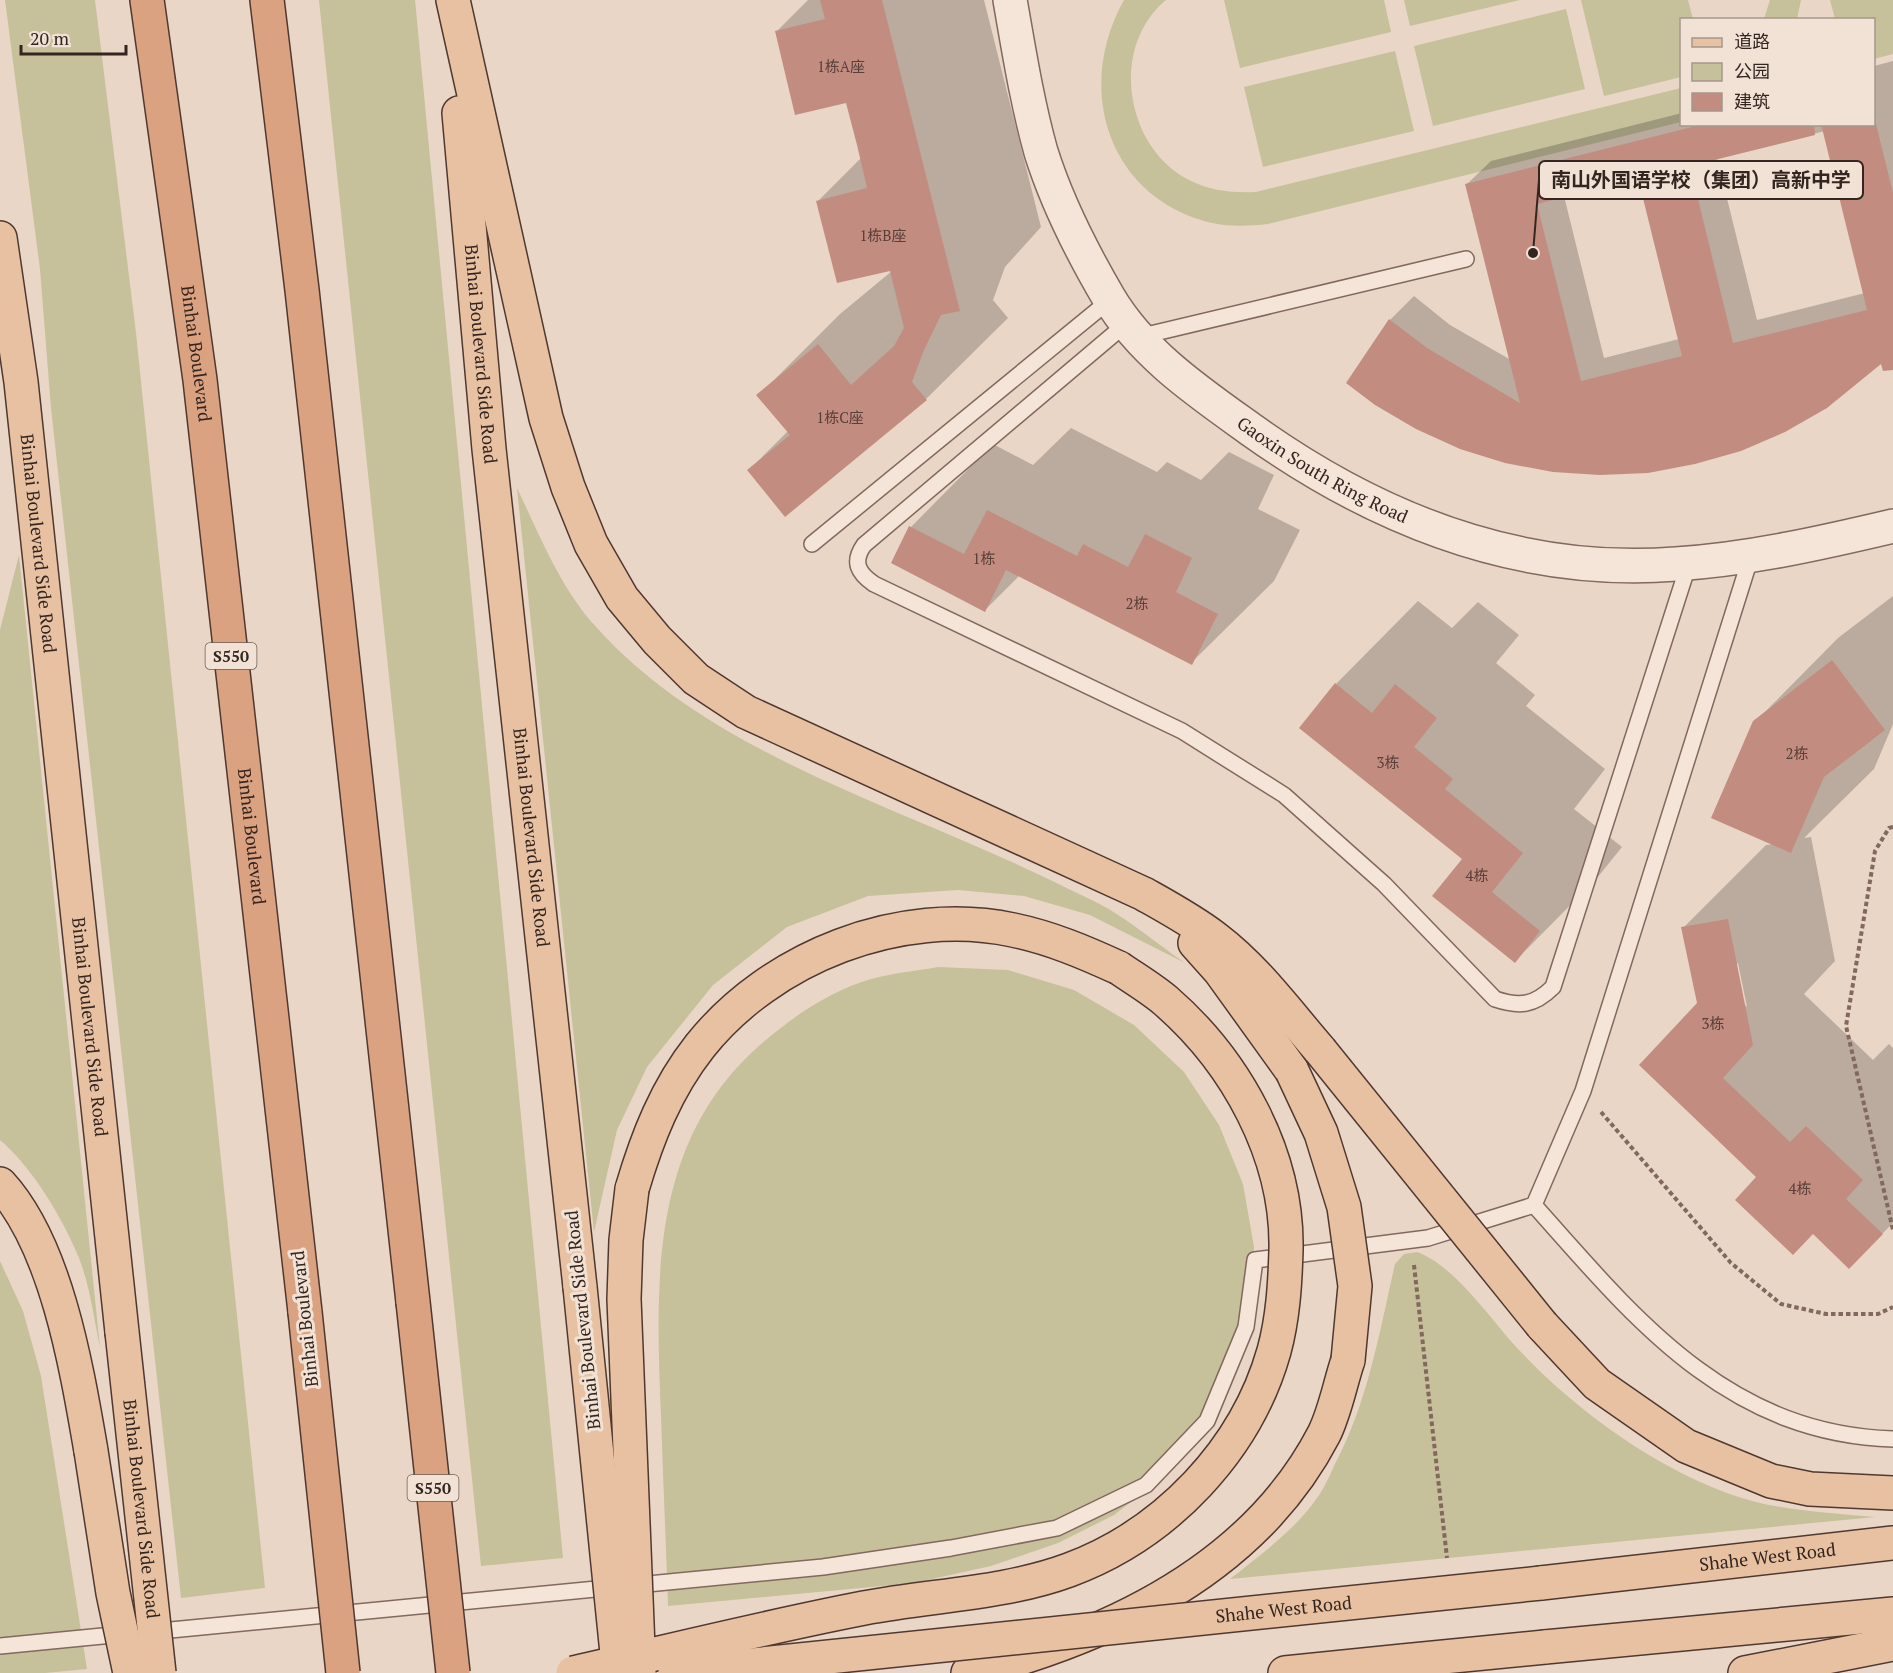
<svg xmlns="http://www.w3.org/2000/svg" width="1893" height="1673" font-family="'PT Serif','Noto Sans SC',serif">
  <style>
    .green { fill: #c6c09b }
    .shadow { fill: #0003; fill-rule: evenodd }
    .building { fill: #c38c80; fill-rule: evenodd }
    .lines { fill: none; stroke-linecap: round; stroke-linejoin: round }
    .service-casing { stroke: #82685e; stroke-width: 18 }
    .tertiary-casing { stroke: #82685e; stroke-width: 36 }
    .primary-casing { stroke: #503831; stroke-width: 36 }
    .trunk-casing { stroke: #503831; stroke-width: 36 }
    .path { stroke: #82685e; stroke-width: 4; stroke-dasharray: 4.5 3; stroke-linecap: butt }
    .service { stroke: #f5e5d8; stroke-width: 15 }
    .tertiary { stroke: #f5e5d8; stroke-width: 33 }
    .primary { stroke: #e8c1a2; stroke-width: 33 }
    .trunk { stroke: #dba282; stroke-width: 33 }
    .primary-bridge-casing { stroke: #503831; stroke-width: 36; stroke-linecap: butt }
    .trunk-bridge-casing { stroke: #503831; stroke-width: 36; stroke-linecap: butt }
    .primary-bridge { stroke: #e8c1a2; stroke-width: 33 }
    .trunk-bridge { stroke: #dba282; stroke-width: 33 }
    .labels { text-anchor: middle; stroke-width: 6; stroke-linejoin: round; paint-order: stroke }
    .number-label { font-size: 15px; fill: #583f38 }
    .shield { fill: #f1e2d5; stroke: #6d5e56; stroke-width: 1.5 }
    .shield-label { font-size: 16px; font-weight: bold; fill: #342520 }
    .street-label { font-size: 18px; fill: #342520; stroke: #f1e2d5 }
    .leader { fill: none; stroke: #342520; stroke-width: 2 }
    .callout-dot { fill: #342520; stroke: #f1e2d5; stroke-width: 2 }
    .callout { fill: #f1e2d5; stroke: #342520; stroke-width: 2 }
    .callout-label { font-size: 20px; text-anchor: middle; font-weight: bold; fill: #342520 }
  </style>
  <rect width="100%" height="100%" fill="#e9d6c6"/>
  <!-- green -->
  <path class="green" d="M5,0H95L136,333L265,1588L181,1598L51,408L40,269Z
    M319,0H415L563,1558L481,1566Z
    M1124,0H1166C1109,47 1125,148 1189,180C1211,191 1232,193 1256,192L1681,88V122L1268,224C1249,226 1231,227 1212,223C1108,198 1074,89 1124,0Z
    M1224,0H1384L1391,32L1240,68Z
    M1404,0H1520L1410,26Z
    M1581,0H1688L1693,19L1682,20L1681,77L1604,96Z
    M1770,0H1801L1797,19H1764Z
    M1830,0H1893V54L1874,59V20L1835,19Z
    M1566,9L1585,89L1433,126L1414,46Z
    M1395,51L1414,131L1263,167L1244,87Z
    M517,488C540,536 561,590 598,629C711,754 898,806 1046,878C1066,888 1087,897 1107,908C1134,924 1159,945 1185,963L1090,915L1024,896L958,890L868,896L787,927L713,985L647,1067L617,1130L594,1232Z
    M19,555L100,1348C94,1319 90,1286 79,1258C63,1219 33,1168 0,1140V630Z
    M938,967L1008,970L1074,990L1134,1025L1184,1072L1219,1125L1243,1184L1254,1247L1250,1311L1234,1372L1164,1477L1114,1515L1058,1543L991,1566L914,1583L668,1606C666,1542 663,1479 661,1416C655,1271 650,1128 777,1031C804,1009 837,989 871,979C893,973 916,971 938,967Z
    M1417,1252C1456,1266 1492,1322 1521,1352C1583,1418 1685,1490 1775,1506C1808,1512 1842,1514 1875,1517L1230,1579C1260,1555 1294,1531 1317,1498C1324,1489 1329,1477 1334,1466C1368,1402 1379,1334 1395,1264L1404,1254Z
    M0,1261L23,1311L41,1376L87,1669L45,1673H0Z"/>
  <!-- shadow -->
  <path class="shadow" d="M808,0H984L1041,227L1005,267L993,300L1008,318L926,399L749,470L788,431L759,395L840,314L892,271L818,201L861,158L847,101L776,32Z
    M1893,61V350L1553,470L1390,320L1414,296L1450,325L1511,360L1467,184L1491,161L1682,113V124H1874V66ZM1825,131L1865,293L1757,320L1717,158ZM1639,177L1679,339L1604,358L1564,196Z
    M1071,428L1157,472L1167,462L1201,480L1229,452L1274,475L1258,509L1300,530L1274,581L1191,663L1020,575L985,610L911,527L993,444L1033,465Z
    M1893,596V724L1874,769L1804,838L1811,837L1835,961L1804,994L1873,1060L1889,1044L1893,1048V1223L1849,1267L1641,1065L1698,1004L1683,928L1766,845L1774,844L1755,722L1838,638ZM1738,963L1747,1007L1743,1003L1736,965Z
    M1418,601L1452,628L1478,602L1519,635L1496,663L1535,695L1526,706L1605,769L1574,809L1622,847L1597,878L1515,961L1464,859L1336,684Z"/>
  <!-- building -->
  <path class="building" d="M820,0H882L960,311L941,315L924,350L912,382L927,400L785,517L747,470L790,435L756,395L818,344L851,385L894,346L904,328L890,271L837,283L816,201L867,188L857,145L846,103L795,115L775,31L825,19Z
    M1704,124H1814L1815,135L1690,166L1733,343L1867,310L1821,124H1876L1893,193V370L1883,371L1881,364L1827,408L1785,432L1741,451L1695,464L1648,473L1600,475L1553,472L1505,463L1460,449L1416,429L1375,405L1346,383L1389,319L1427,348L1520,403L1465,184ZM1638,178L1682,356L1581,381L1537,204Z
    M987,510L1077,556L1083,544L1128,567L1145,534L1192,558L1176,592L1218,614L1192,665L1006,570L985,612L891,563L909,526L964,554Z
    M1832,660L1885,730L1824,777L1791,853L1711,818L1753,721Z
    M1335,683L1372,713L1395,684L1437,718L1414,747L1453,779L1445,789L1523,853L1492,892L1540,931L1515,963L1432,896L1462,859L1299,728Z
    M1728,919L1753,1045L1723,1078L1790,1142L1806,1126L1863,1180L1846,1199L1883,1234L1849,1269L1813,1234L1793,1255L1735,1200L1756,1177L1639,1065L1697,1003L1681,927Z"/>
  <g class="lines">
    <defs>
      <path id="service" d="M1127,323L864,545C852,562 858,573 874,584L1182,731L1284,795L1384,884L1495,999C1519,1007 1534,1006 1553,987L1689,563
        M1138,337L1466,259
        M812,544L1110,300
        M1534,1205C1635,1319 1728,1434 1893,1439
        M150,1632L823,1567L951,1548L1057,1528L1146,1485L1207,1421L1246,1327L1255,1260L1428,1238L1534,1205L1583,1091L1751,556
        M0,1646L123,1634"/>
      <g id="tertiary">
        <path id="s1" d="M1010,0C1019,51 1027,102 1041,152C1057,203 1082,252 1109,298C1143,355 1200,393 1253,431C1378,520 1520,576 1676,564C1750,559 1821,543 1893,526"/>
      </g>
      <g id="primary">
        <path d="M453,0L546,418L568,487L591,544L622,598L657,640L696,679L746,712L1144,894C1169,908 1193,921 1215,938C1256,969 1287,1012 1320,1050"/>
        <path id="s2" d="M459,113L489,449L580,1287"/>
        <path id="s3" d="M0,238L21,382L122,1332"/>
        <path d="M1195,943L1220,971L1292,1071"/>
        <path d="M0,1184C57,1246 77,1370 91,1451"/>
        <path d="M632,1189C647,1138 666,1089 700,1046C771,957 900,906 1013,930C1051,938 1084,952 1119,968"/>
        <path d="M1542,1325L1597,1384L1686,1446L1771,1481L1810,1489L1893,1493"/>
        <path id="s4" d="M1541,1583L1893,1543"/>
        <path d="M1545,1647L1893,1614"/>
        <path d="M968,1673C1109,1637 1254,1569 1324,1434C1335,1412 1340,1384 1348,1360"/>
        <path d="M1285,1673L1403,1661"/>
        <path d="M1745,1673L1893,1644"/>
      </g>
      <g id="trunk">
        <path id="s5" d="M147,0L200,380L305,1312"/>
        <path d="M267,0L302,290L413,1302"/>
      </g>
    </defs>
    <!-- service casing -->
    <use href="#service" class="service-casing"/>
    <!-- tertiary casing -->
    <use href="#tertiary" class="tertiary-casing"/>
    <!-- primary casing -->
    <use href="#primary" class="primary-casing"/>
    <!-- trunk casing -->
    <use href="#trunk" class="trunk-casing"/>
    <!-- path -->
    <path class="path" d="M1893,827L1889,828L1875,851L1846,1026L1893,1230
      M1601,1112L1731,1263L1781,1304L1826,1314H1878L1893,1307
      M1414,1265L1447,1558"/>
    <!-- service -->
    <use href="#service" class="service"/>
    <!-- tertiary -->
    <use href="#tertiary" class="tertiary"/>
    <!-- primary -->
    <use href="#primary" class="primary"/>
    <!-- trunk -->
    <use href="#trunk" class="trunk"/>
    <defs>
      <g id="primary-bridge">
        <path d="M1320,1050L1542,1325"/>
        <path d="M1292,1071L1321,1133L1344,1207L1355,1286L1348,1360"/>
        <path d="M632,1189L626,1240L624,1299L639,1673"/>
        <path d="M580,1287L619,1673"/>
        <path id="s6" d="M122,1332L159,1673"/>
        <path d="M91,1451L113,1593L130,1673"/>
        <path d="M1403,1661L1545,1647"/>
        <path d="M573,1673C670,1651 766,1627 864,1608C931,1595 1004,1594 1069,1570C1166,1534 1246,1450 1274,1351C1283,1318 1285,1284 1286,1250C1288,1155 1236,1062 1166,1001C1152,989 1135,979 1119,968"/>
        <path id="s7" d="M675,1673L1541,1583"/>
      </g>
      <path id="trunk-bridge" d="M413,1302L453,1673
        M305,1312L343,1673"/>
    </defs>
    <!-- primary-bridge casing -->
    <use href="#primary-bridge" class="primary-bridge-casing"/>
    <!-- trunk-bridge casing -->
    <use href="#trunk-bridge" class="trunk-bridge-casing"/>
    <!-- primary-bridge -->
    <use href="#primary-bridge" class="primary-bridge"/>
    <!-- trunk-bridge -->
    <use href="#trunk-bridge" class="trunk-bridge"/>
  </g>
  <g class="labels">
    <!-- number labels -->
    <g class="number-label">
      <text x="841" y="72">1栋A座</text>
      <text x="883" y="241">1栋B座</text>
      <text x="840" y="423">1栋C座</text>
      <text x="984" y="564">1栋</text>
      <text x="1137" y="609">2栋</text>
      <text x="1797" y="759">2栋</text>
      <text x="1388" y="768">3栋</text>
      <text x="1477" y="881">4栋</text>
      <text x="1713" y="1029">3栋</text>
      <text x="1800" y="1194">4栋</text>
    </g>
    <!-- shield labels -->
    <g class="shield">
      <rect x="205.5" y="643" width="51" height="26" rx="4.5"/>
      <rect x="407.5" y="1475" width="51" height="26" rx="4.5"/>
    </g>
    <g class="shield-label">
      <text x="231" y="662">S550</text>
      <text x="433" y="1494">S550</text>
    </g>
    <!-- street labels -->
    <g class="street-label">
      <text dy="6" stroke="none"><textPath href="#s5" startOffset="357">Binhai Boulevard</textPath></text>
      <text dy="6" stroke="none"><textPath href="#s2" startOffset="242">Binhai Boulevard Side Road</textPath></text>
      <text dy="6" stroke="none"><textPath href="#s1" startOffset="594">Gaoxin South Ring Road</textPath></text>
      <text dy="6" stroke="none"><textPath href="#s3" startOffset="308">Binhai Boulevard Side Road</textPath></text>
      <text dy="6" stroke="none"><textPath href="#s5" startOffset="843">Binhai Boulevard</textPath></text>
      <text dy="6" stroke="none"><textPath href="#s2" startOffset="728">Binhai Boulevard Side Road</textPath></text>
      <text dy="6" stroke="none"><textPath href="#s3" startOffset="794">Binhai Boulevard Side Road</textPath></text>
      <text transform="translate(305 1319) rotate(-96)" y="6">Binhai Boulevard</text>
      <text transform="translate(583 1320) rotate(-96)" y="6">Binhai Boulevard Side Road</text>
      <text dy="6" stroke="none"><textPath href="#s6" startOffset="178">Binhai Boulevard Side Road</textPath></text>
      <text dy="6" stroke="none"><textPath href="#s4" startOffset="228">Shahe West Road</textPath></text>
      <text dy="6" stroke="none"><textPath href="#s7" startOffset="612">Shahe West Road</textPath></text>
    </g>
  </g>
  <!-- callouts -->
  <path class="leader" d="M1533 253L1539 180"/>
  <circle class="callout-dot" cx="1533" cy="253" r="6"/>
  <rect class="callout" x="1539" y="161" width="324" height="38" rx="6"/>
  <g class="callout-label">
    <text x="1701" y="187">南山外国语学校（集团）高新中学</text>
  </g>
  <!-- legend -->
  <rect x="1680" y="18" width="195" height="108" fill="#f1e2d5" stroke="#a5968d" stroke-width="1.5"/>
  <rect x="1692" y="38" width="30" height="9" fill="#e8c1a2" stroke="#a5968d" stroke-width="1.5"/>
  <text x="1734" y="48" font-size="18" fill="#342520">道路</text>
  <rect x="1692" y="63" width="30" height="18" fill="#c6c09b" stroke="#a5968d" stroke-width="1.5"/>
  <text x="1734" y="78" font-size="18" fill="#342520">公园</text>
  <rect x="1692" y="93" width="30" height="18" fill="#c38c80" stroke="#a5968d" stroke-width="1.5"/>
  <text x="1734" y="108" font-size="18" fill="#342520">建筑</text>
  <!-- scale -->
  <path d="M21 45v9h105v-9" fill="none" stroke="#342520" stroke-width="3"/>
  <text x="30" y="45" font-size="18" fill="#342520" stroke="#f1e2d5" stroke-width="4.5" paint-order="stroke">20 m</text>
</svg>
